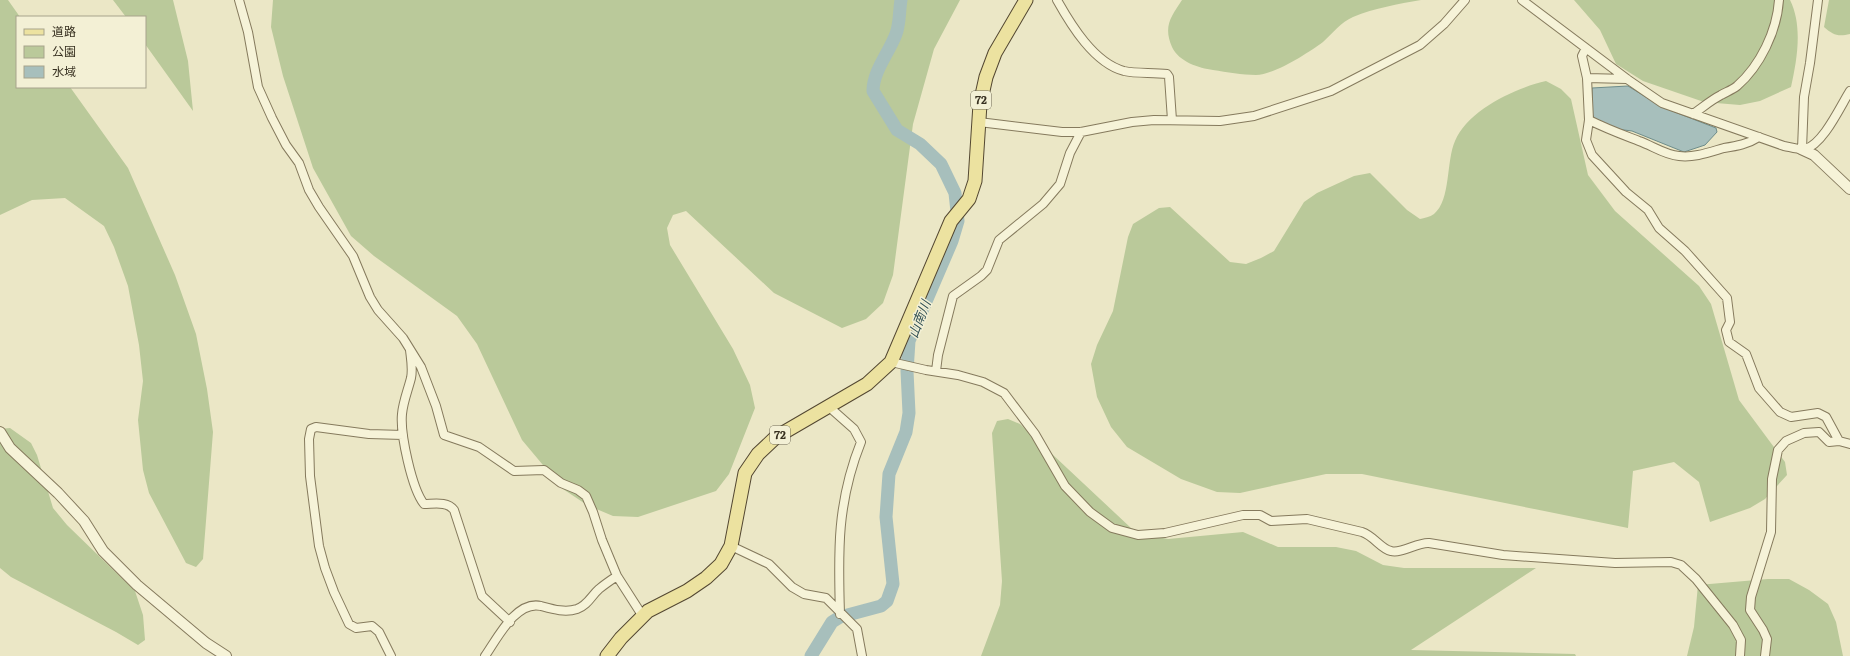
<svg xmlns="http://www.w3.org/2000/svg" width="1850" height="656" font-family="Literata,'Noto Sans JP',serif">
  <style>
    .green { fill: #bac99a }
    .water { fill: #a7bfbc; stroke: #6e8d8b }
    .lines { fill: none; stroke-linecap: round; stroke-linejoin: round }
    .river { stroke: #a7bfbc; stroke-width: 13 }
    .minor-casing { stroke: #857a5d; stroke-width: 10 }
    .tertiary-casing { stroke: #857a5d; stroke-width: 12 }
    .primary-casing { stroke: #534731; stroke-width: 15 }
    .minor { stroke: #f6f3d8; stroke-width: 8 }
    .tertiary { stroke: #f6f3d8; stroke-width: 10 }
    .primary { stroke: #ece2a0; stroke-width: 13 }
    .labels { text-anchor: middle; stroke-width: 3; stroke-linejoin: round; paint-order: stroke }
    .shield { fill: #f3f0d5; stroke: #6f6956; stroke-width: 1 }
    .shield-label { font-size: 11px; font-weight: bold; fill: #362f1f }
    .water-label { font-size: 13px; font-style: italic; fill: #305055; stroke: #f3f0d5 }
  </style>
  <rect width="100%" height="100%" fill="#ebe7c6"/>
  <!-- green -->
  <path class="green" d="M0,0H8L20,17H17V87H70L128,168L175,275L196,334L207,389L213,432L203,559L196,567L186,563L149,493L143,470L138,420L143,381L139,345L128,286L114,247L104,226L65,198L32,200L0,215Z
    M113,0H173L188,61L193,111L145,44V17H126Z
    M273,0H960L934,49L913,124L893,275L883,303L866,319L842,328L774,293L686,211L673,215L667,228L670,245L733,349L750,385L755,408L729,474L716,491L638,517L613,516L587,505L563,489L522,440L477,344L457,316L374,256L351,236L313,168L283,76L271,27Z
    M1182,0H1421C1398,4 1375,8 1353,17C1341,22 1333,33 1323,42C1308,53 1274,75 1256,75C1242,75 1227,72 1213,70C1199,68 1179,62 1172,47C1163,26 1171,17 1182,0Z
    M1574,0H1790C1803,26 1797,60 1791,87L1760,101L1740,105L1704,102L1643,81L1616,64L1600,30Z
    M1829,0H1850V34C1838,37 1833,35 1824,27Z
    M1546,81L1561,89L1571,99L1588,175L1615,211L1699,286L1711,304L1739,400L1785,462L1787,475L1765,499L1750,508L1710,522L1699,482L1674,462L1633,471L1628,528L1362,474H1326L1240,493L1217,492L1181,479L1127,447L1111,427L1097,397L1091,364L1097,345L1113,311L1128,237L1133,224L1159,208L1170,207L1230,262L1246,264L1261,258L1274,251L1304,202L1317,193L1354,176L1370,173L1407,210L1420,219C1424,218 1430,217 1434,214C1451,200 1446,161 1455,141C1468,110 1515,88 1546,81Z
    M1008,419L1020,424L1131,528L1147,535L1168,539L1243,532L1278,547H1336L1356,551L1383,565L1404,568H1536L1411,650L1575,654L1576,656H981L1000,605L1002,581L992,433L997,421Z
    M10,428L31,443L37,455L53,508L67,525L135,591L143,615L145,640L138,645L116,632L11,577L0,568V429Z
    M1768,579H1789L1809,590L1828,604L1836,622L1843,656H1687L1694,627L1698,585Z"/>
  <!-- water -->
  <path class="water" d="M1628,86L1662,107L1716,128L1717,132L1705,145L1684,152L1632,131L1616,129L1596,121L1592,114V88Z"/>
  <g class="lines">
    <!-- river -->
    <path class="river" d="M811,656L832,622L840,617L881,606L887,601L893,584L886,517L889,474L906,432L909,413L907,371L909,341L952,241L958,221L955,193L941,164L920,144L897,130L873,91C873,71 889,53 896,34C900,23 899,12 901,0"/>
    <defs>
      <path id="minor" d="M239,0L248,32L258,87L272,118L286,145L299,163L309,190L319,207L353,256L370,297L378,310L403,338L421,367L436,406L444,435L479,447L514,471L544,470L561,483L578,490L586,496L593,512L602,540L617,576L642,615
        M1057,0C1071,25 1094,63 1124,71C1137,74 1153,72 1167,74L1169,77L1172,120
        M1522,0L1627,79L1662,103L1784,146C1790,147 1799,150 1805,149C1823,145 1841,105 1850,91
        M1586,48L1582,56L1587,78L1589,120L1586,140L1592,155L1626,192L1648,210L1659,228L1685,251L1727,298L1730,322L1726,330L1729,342L1746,354L1759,388L1780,412L1791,417L1818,413L1826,417L1839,441
        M1587,78L1627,79
        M1693,114C1702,108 1711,100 1721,95C1726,92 1732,90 1737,86C1760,66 1777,31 1779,0
        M1589,120C1607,129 1621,134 1639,141C1653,146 1665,155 1679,156C1694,158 1710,152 1724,148C1737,146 1748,144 1759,137
        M979,122L1062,132H1081L1132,122L1154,120L1220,121L1254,116L1331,91L1420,45L1444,24L1465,0
        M1802,149L1804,97L1810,63L1818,0
        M410,350C411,359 413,369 411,378C408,390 403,402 402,414C400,434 412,489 424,504C434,504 447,501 454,510L482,596L510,622
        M891,362L926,370L958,375L983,382L1004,393L1035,434L1065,486L1090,512L1112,528L1138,535L1165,533L1243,515H1260L1271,521L1307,519L1362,532C1374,536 1381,549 1391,551C1401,554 1418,542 1429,543L1503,555L1615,563L1671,562L1681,565L1696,579L1733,625L1741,640L1740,656
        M936,371L938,355L953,296L981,276L987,270L999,240L1043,204L1060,184L1070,153L1081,132
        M828,406L854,429L861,442C837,502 838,551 840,614
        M731,546L769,564L792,587L804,594L826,598L857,629L862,656
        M391,656L379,632L372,626L356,628L349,624L334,592L325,568L319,546L310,476L309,439L311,429L316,427L369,434L403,435
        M485,656C497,639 516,600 541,606C552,609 565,613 577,609C588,605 591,596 599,589C605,584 611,580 617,576
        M1765,656L1767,639L1763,630L1750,610L1751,597L1771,532L1772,479L1778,450L1786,441L1804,433L1819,432L1829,442L1839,441L1850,444"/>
      <path id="tertiary" d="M1801,149L1814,155L1850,189
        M0,432L10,448L58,493L84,521L103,551L137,585L206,643L226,656"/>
      <path id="primary" d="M607,656L621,638L648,611L687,591L706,578L721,564L731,546L745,473L758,454L776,437L867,384L891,362L951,221L969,199L975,181L980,104L986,77L995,53L1026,0"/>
    </defs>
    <!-- minor casing -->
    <use href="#minor" class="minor-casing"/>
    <!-- tertiary casing -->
    <use href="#tertiary" class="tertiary-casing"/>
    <!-- primary casing -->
    <use href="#primary" class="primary-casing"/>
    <!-- minor -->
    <use href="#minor" class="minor"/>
    <!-- tertiary -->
    <use href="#tertiary" class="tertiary"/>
    <!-- primary -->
    <use href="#primary" class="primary"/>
  </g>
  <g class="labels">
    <!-- shield labels -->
    <g class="shield">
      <rect x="971" y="91" width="20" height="18" rx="3"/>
      <rect x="770" y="426" width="20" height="18" rx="3"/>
    </g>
    <g class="shield-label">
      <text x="981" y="104">72</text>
      <text x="780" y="439">72</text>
    </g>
    <!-- water labels -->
    <g class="water-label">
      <text transform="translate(919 319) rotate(-69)" y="5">山南川</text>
    </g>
  </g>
  <!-- legend -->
  <rect x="16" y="16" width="130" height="72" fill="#f3f0d5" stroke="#a7a38c"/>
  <rect x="24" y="29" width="20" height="6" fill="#ece2a0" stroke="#a7a38c"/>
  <text x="52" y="36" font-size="12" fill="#362f1f">道路</text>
  <rect x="24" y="46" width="20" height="12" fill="#bac99a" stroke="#a7a38c"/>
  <text x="52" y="56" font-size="12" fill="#362f1f">公園</text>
  <rect x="24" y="66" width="20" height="12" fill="#a7bfbc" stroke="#a7a38c"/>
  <text x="52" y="76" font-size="12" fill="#362f1f">水域</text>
</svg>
